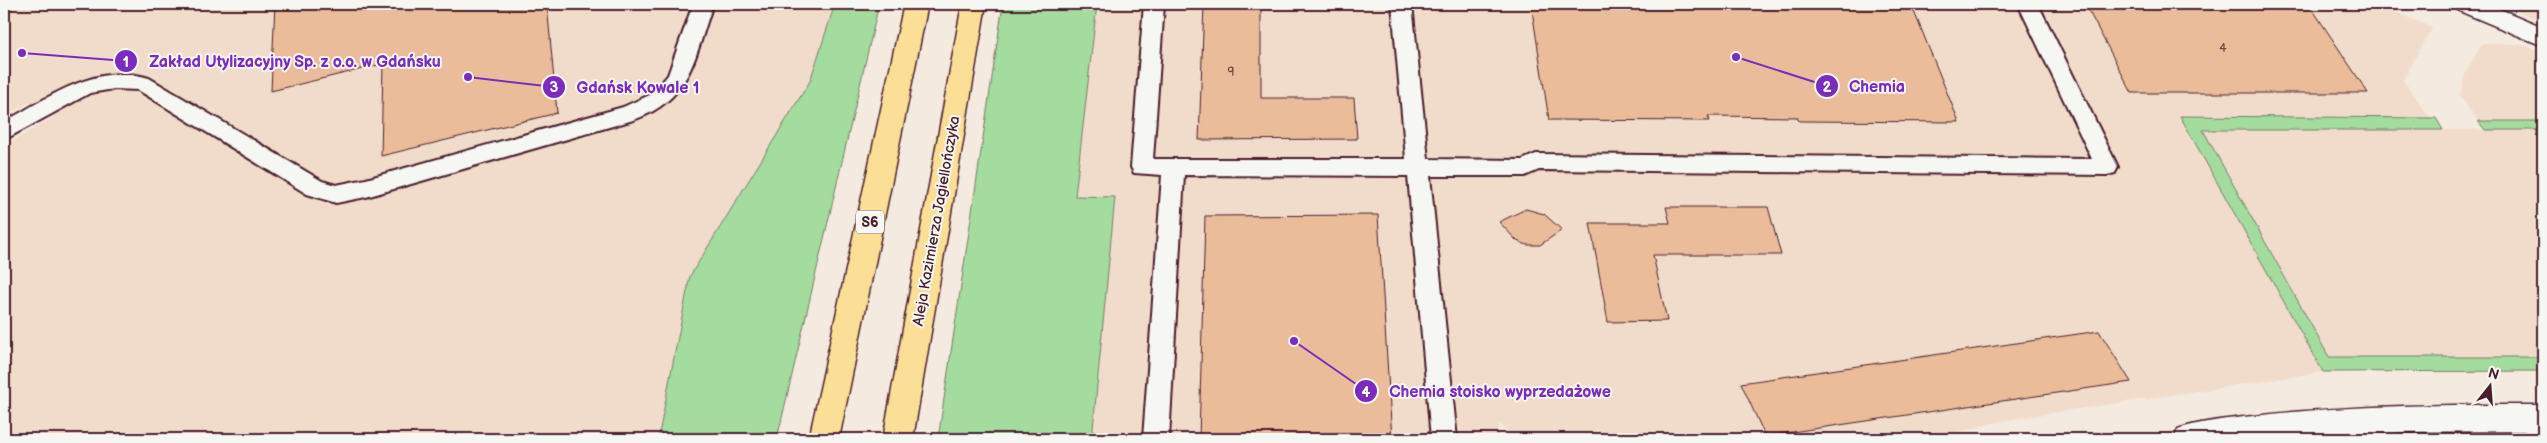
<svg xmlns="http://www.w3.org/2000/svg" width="2547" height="443" font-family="'Balsamiq Sans',sans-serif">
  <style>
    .built { fill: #f1dccb }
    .green { fill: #a4db9f; stroke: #777d65 }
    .building { fill: #eabc9a; stroke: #4a1f2b }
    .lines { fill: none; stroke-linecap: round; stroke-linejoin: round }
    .service-casing { stroke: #4a1f2b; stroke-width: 4 }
    .minor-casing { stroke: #4a1f2b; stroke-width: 3 }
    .motorway-casing { stroke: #4a1f2b; stroke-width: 3 }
    .service { fill: #f6f6f2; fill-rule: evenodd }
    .minor { fill: #f6f6f2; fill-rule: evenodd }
    .motorway { fill: #fbdf96; fill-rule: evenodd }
    .labels { text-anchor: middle; stroke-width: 4; stroke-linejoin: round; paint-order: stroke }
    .number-label { font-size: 12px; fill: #724647 }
    .shield { fill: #f6f6f2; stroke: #7e6067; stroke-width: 1 }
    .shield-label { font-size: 14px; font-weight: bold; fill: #4a1f2b }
    .street-label { font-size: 15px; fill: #4a1f2b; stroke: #f6f6f2 }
    .leader { fill: none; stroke: #7b2cbf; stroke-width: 2 }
    .callout-dot { fill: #7b2cbf; stroke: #f6f6f2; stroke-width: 2 }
    .mark-label { font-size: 15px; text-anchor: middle; font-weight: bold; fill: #fff }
    .callout-label { font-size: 16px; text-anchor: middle; font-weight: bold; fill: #7b2cbf; stroke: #f6f6f2; stroke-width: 4; stroke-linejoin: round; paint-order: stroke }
  </style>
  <rect width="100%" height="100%" fill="#f4eae0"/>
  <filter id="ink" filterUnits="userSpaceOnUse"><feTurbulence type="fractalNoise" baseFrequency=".02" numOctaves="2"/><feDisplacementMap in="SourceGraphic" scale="10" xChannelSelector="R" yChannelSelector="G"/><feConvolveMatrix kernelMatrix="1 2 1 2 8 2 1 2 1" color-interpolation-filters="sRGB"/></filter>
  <g filter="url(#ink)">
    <!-- built -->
    <path class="built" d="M4,4H835L810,81L690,276L658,439H620L614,436L613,439H4V146L53,117L29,103L4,117Z
      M1097,4H2378L2432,28L2403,80L2431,118L2181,117L2323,372L2006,420L1930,439H1515L1499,423V439H1092L1115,197H1075Z
      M2500,4H2543V22L2534,18Z
      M2499,43L2527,46L2543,52V121H2478L2460,96L2465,74L2482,44Z
      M2203,130H2543V357H2329Z"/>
    <!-- green -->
    <path class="green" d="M835,4H879L777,439H658L690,276L810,81Z
      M1003,4H1097L1075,196L1115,197L1092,439H938Z
      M2180,116L2436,118L2443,130H2203L2329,357H2543V371L2323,372Z
      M2478,121H2543V130H2485Z"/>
    <!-- building -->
    <path class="building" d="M275,4H547L557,113L381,156L383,64L271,91Z
      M1204,4H1261V98H1354L1357,139L1199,140Z
      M1531,4H1911L1959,122L1799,121L1797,117L1708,116L1710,121L1549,120Z
      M2085,4H2309L2368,93H2132Z
      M1666,207H1768L1781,255H1653L1667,321L1608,322L1590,223H1670Z
      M1526,209L1544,214L1562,230L1540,245H1527L1517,241L1499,222Z
      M1378,215L1392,439H1199L1205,216Z
      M2099,331L2131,382L1765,436L1741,383Z"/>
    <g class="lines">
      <defs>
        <path id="service" d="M693,4H713C694,58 691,102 630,121L366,197L336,203L307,194L138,90L114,89L90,93L4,140V122C48,98 96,62 149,78L322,181L336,185L366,179L623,107L652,94L668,75Z
          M1144,4H1164L1153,159H1406L1392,4H1412L1428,159L1522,160L1536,154L2092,159L2018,4H2038L2118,167L2115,173L2107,175L1539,170L1525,176H1430L1457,439H1431L1408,176L1184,175L1169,439H1143L1162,175L1134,173L1131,167Z
          M2528,407C2545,413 2543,423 2543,439H2530L2516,418L2519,410Z"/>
        <path id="minor" d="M2454,4H2488L2543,27V46L2457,10Z
          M2454,405H2543V431L2410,432L2284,439H2174L2178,429C2202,421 2228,419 2253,416C2320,408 2387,406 2454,405Z"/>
        <path id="motorway" d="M904,4H928L839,439H809Z
          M962,4H986L913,439H883Z"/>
      </defs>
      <!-- service casing -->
      <use href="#service" class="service-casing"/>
      <!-- minor casing -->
      <use href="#minor" class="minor-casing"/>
      <!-- motorway casing -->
      <use href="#motorway" class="motorway-casing"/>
      <!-- service -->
      <use href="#service" class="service"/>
      <!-- minor -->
      <use href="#minor" class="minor"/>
      <!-- motorway -->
      <use href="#motorway" class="motorway"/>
    </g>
  </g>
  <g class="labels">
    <!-- number labels -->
    <g class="number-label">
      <text x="2223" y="52">4</text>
      <text x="1231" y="76">9</text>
    </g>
    <!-- shield labels -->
    <rect class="shield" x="856" y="210.5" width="28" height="23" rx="4"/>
    <g class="shield-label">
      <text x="870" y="227">S6</text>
    </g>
    <!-- street labels -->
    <g class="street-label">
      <text transform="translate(936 221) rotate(-80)" y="5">Aleja Kazimierza Jagiellończyka</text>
    </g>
  </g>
  <!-- callouts -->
  <path class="leader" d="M22 53L126 61M1736 57L1827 86M468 77L554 87M1294 341L1366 391"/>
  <g class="callout-dot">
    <circle cx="22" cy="53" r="5"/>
    <circle cx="1736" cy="57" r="5"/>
    <circle cx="468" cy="77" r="5"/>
    <circle cx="1294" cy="341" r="5"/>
    <circle cx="126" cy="61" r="12"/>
    <circle cx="1827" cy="86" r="12"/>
    <circle cx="554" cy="87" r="12"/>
    <circle cx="1366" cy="391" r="12"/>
  </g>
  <g class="mark-label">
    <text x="126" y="67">1</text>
    <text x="1827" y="92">2</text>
    <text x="554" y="92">3</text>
    <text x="1366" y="397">4</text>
  </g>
  <g class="callout-label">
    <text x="295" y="67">Zakład Utylizacyjny Sp. z o.o. w Gdańsku</text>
    <text x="1877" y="92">Chemia</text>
    <text x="638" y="93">Gdańsk Kowale 1</text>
    <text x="1500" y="397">Chemia stoisko wyprzedażowe</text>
  </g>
  <!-- margin -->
  <rect width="2547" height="443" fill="none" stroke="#f6f6f2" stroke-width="20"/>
  <rect x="10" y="10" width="2527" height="423" fill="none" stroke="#4a1f2b" stroke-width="2" filter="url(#ink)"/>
  <!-- north arrow -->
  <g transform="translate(2490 386) rotate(17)" stroke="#f6f6f2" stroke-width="4" paint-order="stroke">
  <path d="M0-4L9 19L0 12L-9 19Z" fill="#4a1f2b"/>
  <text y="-8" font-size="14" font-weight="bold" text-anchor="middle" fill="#4a1f2b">N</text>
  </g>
</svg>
